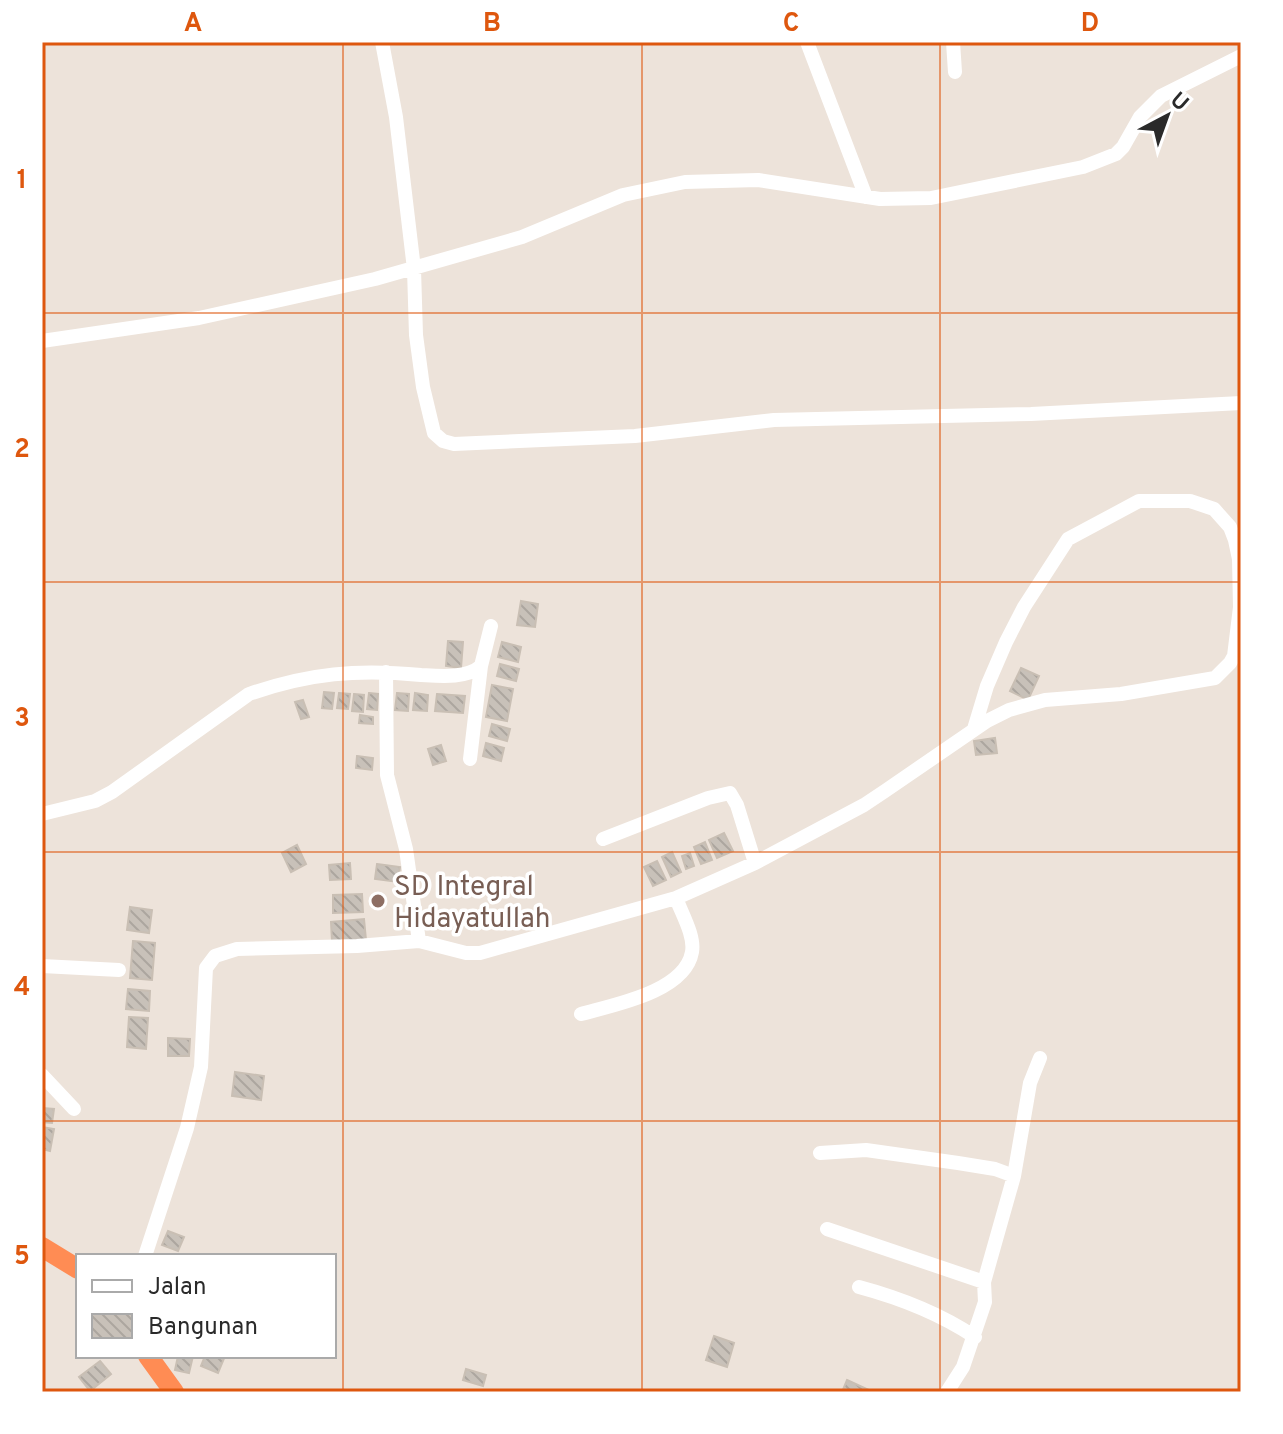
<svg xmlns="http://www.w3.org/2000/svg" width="1283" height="1434" font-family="Overpass,sans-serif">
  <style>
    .building { fill: url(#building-back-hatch); stroke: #c9bfb4; stroke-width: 2 }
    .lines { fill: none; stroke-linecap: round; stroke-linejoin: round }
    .minor { stroke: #fff; stroke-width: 14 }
    .highway { stroke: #ff8c54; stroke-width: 20 }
    .grid { fill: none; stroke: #de570e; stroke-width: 2; stroke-opacity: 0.55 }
    .education-dot { fill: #8d6e63; stroke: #fff; stroke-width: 3 }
    .labels { text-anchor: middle; stroke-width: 7; stroke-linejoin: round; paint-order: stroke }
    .education-label { font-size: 28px; fill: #785e54; stroke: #fff; text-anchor: start }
    .neatline { fill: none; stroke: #de570e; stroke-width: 3 }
    .grid-label { font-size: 26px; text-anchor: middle; font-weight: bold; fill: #de570e }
  </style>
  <defs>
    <pattern id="building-back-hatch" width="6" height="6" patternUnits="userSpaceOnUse" patternTransform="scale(2)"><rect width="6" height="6" fill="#c8c1b9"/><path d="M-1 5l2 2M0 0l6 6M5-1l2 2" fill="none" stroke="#aca69f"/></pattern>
  </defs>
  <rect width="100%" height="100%" fill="#ede3da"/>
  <!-- building -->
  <path class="building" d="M521,601L538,604L535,627L517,625Z
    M448,641L463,642L461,668L446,666Z
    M502,642L521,647L518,662L498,657Z
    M500,664L519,669L516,681L497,676Z
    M1021,668L1039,676L1028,700L1010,691Z
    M492,685L513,689L507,721L486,717Z
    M324,692L334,693L332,709L322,708Z
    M339,693L350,694L348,709L337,708Z
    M369,693L378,694L377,710L367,709Z
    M397,693L409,694L408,711L395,710Z
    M415,693L428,695L427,711L413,710Z
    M354,694L364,695L363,712L352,711Z
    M437,694L465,696L463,713L435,711Z
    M303,700L309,717L301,719L295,702Z
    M360,715L373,717V724L359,723Z
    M492,724L510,729L507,741L489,736Z
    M995,738L997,753L976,755L974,741Z
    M486,743L504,748L501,761L483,756Z
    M441,745L446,761L433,765L428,749Z
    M357,756L373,758L372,770L356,768Z
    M724,833L733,851L717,858L709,840Z
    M705,842L712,860L701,864L694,847Z
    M297,845L306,864L291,872L282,853Z
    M672,852L681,872L671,877L662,857Z
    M690,853L694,866L686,869L682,856Z
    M657,861L666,880L653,886L644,867Z
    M350,863L351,879L330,880L329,865Z
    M377,864L400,867L398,882L375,879Z
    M362,894L363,912L333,913V895Z
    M130,907L152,910L149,933L127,930Z
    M364,919L366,940L332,942L331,922Z
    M133,941L155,943L152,980L130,978Z
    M128,989L150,991L149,1011L126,1009Z
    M129,1017L148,1018L146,1049L127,1047Z
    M168,1038L190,1039L189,1056H168Z
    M235,1072L264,1076L261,1100L232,1096Z
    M42,1108L54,1109L52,1123L42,1122Z
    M42,1127L54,1129L50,1151L42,1149Z
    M168,1231L184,1237L178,1251L162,1245Z
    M714,1336L734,1343L727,1367L706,1360Z
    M178,1356H193L189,1373L175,1370Z
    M205,1356H225L218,1373L201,1366Z
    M100,1361L111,1374L90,1391L79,1377Z
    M466,1369L486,1375L483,1386L463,1380Z
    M847,1380L873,1392H842Z"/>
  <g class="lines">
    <!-- minor -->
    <path class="minor" d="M382,42L396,117L414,269L416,335L423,387L434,433L443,441L454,444L635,436L774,420L1031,414L1241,403
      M807,42L866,197
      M953,42L955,72
      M42,341L199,318L375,279L522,237L623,195L685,182L758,180L880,199L931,198L1083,167L1116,154L1123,147L1140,117L1161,96L1241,56
      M470,759L481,666
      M42,814L95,801L112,792L249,694C310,673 357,669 421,675C439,676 466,679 481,666L491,626
      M603,839L708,798L730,793L737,805L755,863
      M419,941L466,953H480L676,898L755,863L864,805L885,791L987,721L1009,710L1045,700L1121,694L1215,678L1230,663L1234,656L1240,607L1239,559L1235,540L1230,527L1214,509L1190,501H1139L1068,539L1024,607L1006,642L987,686L974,729
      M42,966L119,970
      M581,1014C613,1005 685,992 692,952C695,936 682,914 676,898
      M42,1075L74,1109
      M820,1153L866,1150L958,1163L995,1169L1014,1176
      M827,1229L984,1282
      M145,1256L187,1128L201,1067L206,968L215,956L237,949L357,946L419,941L406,849L387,775L386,672
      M859,1287C900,1298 939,1313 975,1337
      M947,1392L963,1367L985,1302L984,1282L1014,1176L1030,1083L1040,1058"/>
    <!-- highway -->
    <path class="highway" d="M42,1247L78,1269
      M148,1356L174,1392"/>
  </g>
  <!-- grid -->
  <path class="grid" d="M343,42V1392M642,42V1392M940,42V1392M42,313H1241M42,582H1241M42,852H1241M42,1121H1241"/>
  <!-- markers -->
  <circle class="education-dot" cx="378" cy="901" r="8"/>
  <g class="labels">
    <!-- education labels -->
    <g class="education-label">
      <text x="394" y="895">SD Integral<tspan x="394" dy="32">Hidayatullah</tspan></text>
    </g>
  </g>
  <!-- border -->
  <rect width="1283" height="1434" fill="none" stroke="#ffffff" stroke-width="88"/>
  <!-- legend -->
  <rect x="76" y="1254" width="260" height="104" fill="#ffffff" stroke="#aaaaaa" stroke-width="2"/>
  <rect x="92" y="1280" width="40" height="12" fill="#ffffff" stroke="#aaaaaa" stroke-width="2"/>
  <text x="148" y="1294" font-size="24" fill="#2a2a2a">Jalan</text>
  <rect x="92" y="1314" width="40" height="24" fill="url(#building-back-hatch)" stroke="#aaaaaa" stroke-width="2"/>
  <text x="148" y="1334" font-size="24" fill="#2a2a2a">Bangunan</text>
  <!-- north arrow -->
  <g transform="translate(1167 116) rotate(41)" stroke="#ffffff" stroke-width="6" paint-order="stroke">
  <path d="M0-6L14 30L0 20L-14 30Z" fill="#2a2a2a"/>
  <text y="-12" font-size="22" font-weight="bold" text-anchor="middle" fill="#2a2a2a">U</text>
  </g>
  <rect x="44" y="44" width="1195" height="1346" class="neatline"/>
  <g class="grid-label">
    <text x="193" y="31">A</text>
    <text x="492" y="31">B</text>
    <text x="791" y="31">C</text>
    <text x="1090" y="31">D</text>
    <text x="22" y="188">1</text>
    <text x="22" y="457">2</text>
    <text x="22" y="726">3</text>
    <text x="22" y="995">4</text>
    <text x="22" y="1264">5</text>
  </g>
</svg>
